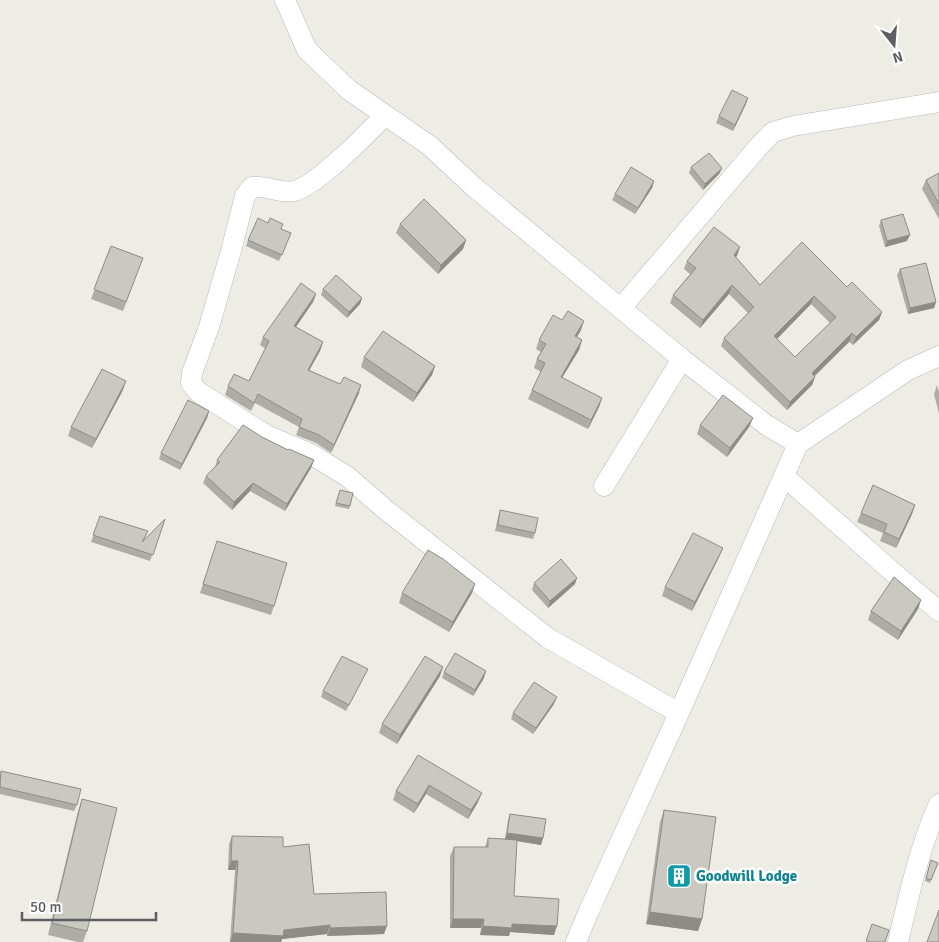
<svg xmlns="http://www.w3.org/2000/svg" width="939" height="942" font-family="Signika,sans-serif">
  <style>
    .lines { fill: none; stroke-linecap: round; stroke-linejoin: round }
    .minor-casing { stroke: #b7b8bd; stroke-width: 21 }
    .minor { stroke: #fff; stroke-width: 20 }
    .wall { fill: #adaca6; fill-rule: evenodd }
    .shaded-wall { fill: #8d8c87 }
    .building { fill: #c9c8c1; stroke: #8d8c87; fill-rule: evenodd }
    .labels { text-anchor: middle; stroke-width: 5; stroke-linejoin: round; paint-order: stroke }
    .culture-label { font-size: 15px; font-weight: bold; fill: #0d838f; stroke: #fff; text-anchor: start }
  </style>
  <rect width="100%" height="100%" fill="#eeede5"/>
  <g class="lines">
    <defs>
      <path id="minor" d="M285,0L307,50L349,90L430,146L474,187L682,359L765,424L798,444L679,713L588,913L576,942
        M385,115C368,133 315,187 294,191C281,194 266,185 252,187L245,196L231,251L209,327L192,373L191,383L197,391L266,435L311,454L348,477L386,510L548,638L679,713
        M621,308L760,145L773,132L793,126L939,102
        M798,444L908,370L939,356
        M785,477L904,582L939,611
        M604,486L682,359
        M898,942C909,895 919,848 939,804"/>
    </defs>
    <!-- minor casing -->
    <use href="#minor" class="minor-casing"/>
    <!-- minor -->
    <use href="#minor" class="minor"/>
  </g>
  <!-- wall -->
  <path class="wall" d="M746,104L733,131L716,123L719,116Z
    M691,167L722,168L719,174L703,190L689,173Z
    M939,173V219L922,189L926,180Z
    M654,181L652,188L635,214L612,200L615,194Z
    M881,220L907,241L885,247L879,226Z
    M400,224L466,240L463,249L438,274L396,233Z
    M281,229L291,233L279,261L246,246L248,240Z
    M111,246L143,258L123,311L91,299Z
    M740,247L735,257L760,285L847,287L882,312L879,320L853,345L849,342L815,376L812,385L787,410L721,346L724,338L748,313L729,294L700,328L670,303L673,295L690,274L684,269L687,261ZM811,304L830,323L795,357L777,339Z
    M900,269L936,302L934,308L908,314L897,275Z
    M323,289L362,298L360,304L347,318L321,295Z
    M316,294L313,302L296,327L323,342L320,351L309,370L359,393L331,453L316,443L296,435L299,427L255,403L251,411L225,395L228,386L249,381L266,349L260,345L263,337Z
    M581,330L577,337L582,340L579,350L562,378L602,398L599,407L588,429L528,399L532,390L541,372L534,368L537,359L541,352L536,349L539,340Z
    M364,357L435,366L432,375L413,402L361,367Z
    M937,385L939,392V414L934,394Z
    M123,390L92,448L68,436L71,427Z
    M209,411L207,418L180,470L159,459L161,453Z
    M753,418L749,427L727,457L697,434L700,425Z
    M262,437L288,450L314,460L311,468L285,511L250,491L232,510L203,483L206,476L215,467L217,460Z
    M339,493L350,506L349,509L335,506Z
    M915,505L912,514L896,548L880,541L883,533L857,522L861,513Z
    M500,510L535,533L533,539L495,531L498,517Z
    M100,516L148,531L144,540L165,519L150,561L91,542Z
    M217,541L274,606L271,615L200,593Z
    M723,548L719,557L692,611L662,596L665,587Z
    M534,583L575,584L548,608L532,590Z
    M402,593H472L449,632L399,603Z
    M921,600L918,609L898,640L868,620L871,611Z
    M368,669L365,675L346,711L321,697L323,691Z
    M444,672L484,678L473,696L442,678Z
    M440,676L397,744L379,733L382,724Z
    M554,704L533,734L511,719L513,713Z
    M418,755L478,802L468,819L426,794L414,813L393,800L396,791Z
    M0,772L77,805L74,811L0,794Z
    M82,799L87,931L83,942H78L48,935L78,811Z
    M664,810L702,919L698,931L646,924L660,822Z
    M510,814L543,838L541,845L517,841L514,896L554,935L510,932L509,936L480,935L481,928H450V856L454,847H485L488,838L505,839L508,820Z
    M232,836L283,847L314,894L384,934L327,936V934L282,939L281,942H230L235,870H228L229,844Z
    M931,860L938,863L930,883L925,881Z"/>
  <!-- shaded-wall -->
  <path class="shaded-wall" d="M748,98L746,104L733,131L735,125Z
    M722,168L719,174L703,190L705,184Z
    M654,181L652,188L635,214L638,208Z
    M910,235L907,241L885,247L887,241Z
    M466,240L463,249L438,274L441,265Z
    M740,247L737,256L730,263L734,255Z
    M732,285L729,294L700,328L703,320Z
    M316,294L313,302L291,334L294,326Z
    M814,296L811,304L771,345L774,336Z
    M362,298L360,304L347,318L349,312Z
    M936,302L934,308L908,314L910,308Z
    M882,312L879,320L853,345L856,337Z
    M584,321L581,330L572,345L575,336Z
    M852,333L849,342L809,381L812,373Z
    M582,340L579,350L557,386L561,377Z
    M323,342L320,351L305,378L308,370Z
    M435,366L432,375L413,402L417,393Z
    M815,377L812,385L787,410L790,402Z
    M126,381L123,390L92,448L96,439Z
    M361,385L359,393L331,453L334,445Z
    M602,398L599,407L588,429L591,420Z
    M209,411L207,418L180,470L182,464Z
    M753,418L749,427L727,457L730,448Z
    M314,460L311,468L285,511L287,504Z
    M253,483L250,491L232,510L234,502Z
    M915,505L912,514L896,548L899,539Z
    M723,548L719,557L692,611L695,602Z
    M577,578L575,584L548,608L550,601Z
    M475,584L472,593L449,632L453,622Z
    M921,600L918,609L898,640L901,631Z
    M443,667L440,676L397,744L400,735Z
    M486,671L484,678L473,696L475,690Z
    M557,697L554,704L533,734L536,728Z
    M429,785L426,794L414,813L418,804Z
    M482,793L478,802L468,819L471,810Z
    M507,833L543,838L541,845L505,839Z
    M231,861H238L235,870H228Z
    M650,912L702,919L698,931L646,924Z
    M453,919H484L481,928H450Z
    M512,924L557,926L554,935L510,932L509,936L480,935L483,926Z
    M330,925L327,934L282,939L281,942H230L233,933L284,930Z
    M387,926L384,934L327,936L330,928Z"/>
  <!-- building -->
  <path class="building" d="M732,90L748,98L735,125L719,116Z
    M709,153L722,168L705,184L691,167Z
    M631,167L654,181L638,208L615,194Z
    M939,173V204L926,180Z
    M424,199L466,240L441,265L400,224Z
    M903,214L910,235L887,241L881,220Z
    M258,218L268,223L270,218L283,224L281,229L291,233L282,255L248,240Z
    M714,227L740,247L734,255L760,285L802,242L847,287L852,282L882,312L856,337L852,333L812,373L815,377L790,402L724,338L754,307L732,285L703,320L673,295L696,268L687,261ZM814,296L836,317L795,357L774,336Z
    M111,246L143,258L126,302L94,289Z
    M926,263L936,302L910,308L900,269Z
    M336,275L362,298L349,312L323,289Z
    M301,283L316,294L294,326L323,342L308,370L340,384L344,377L361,385L334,445L319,435L299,427L302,419L258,394L254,403L228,386L234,374L249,381L269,341L263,337Z
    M568,311L584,321L575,336L582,340L561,377L602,398L591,420L532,390L545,363L537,359L546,344L539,340L553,315L562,320Z
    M383,331L435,366L417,393L364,357Z
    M102,369L126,381L96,439L71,427Z
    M723,395L753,418L730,448L700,425Z
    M188,400L209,411L182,464L161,453Z
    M243,425L262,437L288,450L289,449L314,460L287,504L253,483L234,502L206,476L220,462L217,460Z
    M873,485L915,505L899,539L884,532L887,524L861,513Z
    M340,490L353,493L350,506L336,503Z
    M500,510L538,518L535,533L498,525Z
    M100,516L148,531L142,542L165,519L153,555L93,535Z
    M693,533L723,548L695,602L665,587Z
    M217,541L287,563L274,606L203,584Z
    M428,550L443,559L475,584L453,622L402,593Z
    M561,559L577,578L550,601L534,583Z
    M894,577L921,600L901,631L871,611Z
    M455,653L486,671L475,690L444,672Z
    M342,656L368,669L349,705L323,691Z
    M425,656L443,667L400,735L382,724Z
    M534,682L557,697L536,728L513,713Z
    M418,755L482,793L471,810L429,785L418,804L396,791Z
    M1,771L81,789L77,805L0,787Z
    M82,799L117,808L87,931L52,923Z
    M664,810L716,817L702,919L650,912Z
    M510,814L546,819L543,838L507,833Z
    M232,836L283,837V847L309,844L314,894L386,892L387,926L330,928V925L284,930L283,936L233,933L238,861H231Z
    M488,838L517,840L514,896L559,899L557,926L512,924V928L483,926L484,919H453L454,847H488Z
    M931,860L938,863L931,880L926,878Z
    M939,910V942H927Z
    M872,924L889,930L885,942H870L866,941Z"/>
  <!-- icons -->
  <defs>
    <symbol id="building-square" viewBox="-11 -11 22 22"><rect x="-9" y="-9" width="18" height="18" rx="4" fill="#0f9aa8" stroke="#fff"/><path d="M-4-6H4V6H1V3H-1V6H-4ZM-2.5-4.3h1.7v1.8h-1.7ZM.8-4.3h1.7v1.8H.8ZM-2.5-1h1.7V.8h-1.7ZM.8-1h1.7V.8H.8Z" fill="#fff"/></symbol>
  </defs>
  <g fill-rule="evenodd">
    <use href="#building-square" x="665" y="862" width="28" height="28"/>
  </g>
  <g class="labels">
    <!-- culture labels -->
    <g class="culture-label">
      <text x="696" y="881">Goodwill Lodge</text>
    </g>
  </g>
  <!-- north arrow -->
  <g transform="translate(894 45) rotate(163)" stroke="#ffffff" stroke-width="4" paint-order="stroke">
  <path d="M0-4L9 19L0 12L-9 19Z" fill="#5d5e64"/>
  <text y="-8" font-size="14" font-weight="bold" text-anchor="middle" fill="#5d5e64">N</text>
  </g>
  <!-- scale -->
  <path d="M22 912v8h134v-8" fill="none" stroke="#5d5e64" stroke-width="2.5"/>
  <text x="30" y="912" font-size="15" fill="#5d5e64" stroke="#ffffff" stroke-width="4" paint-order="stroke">50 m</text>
</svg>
